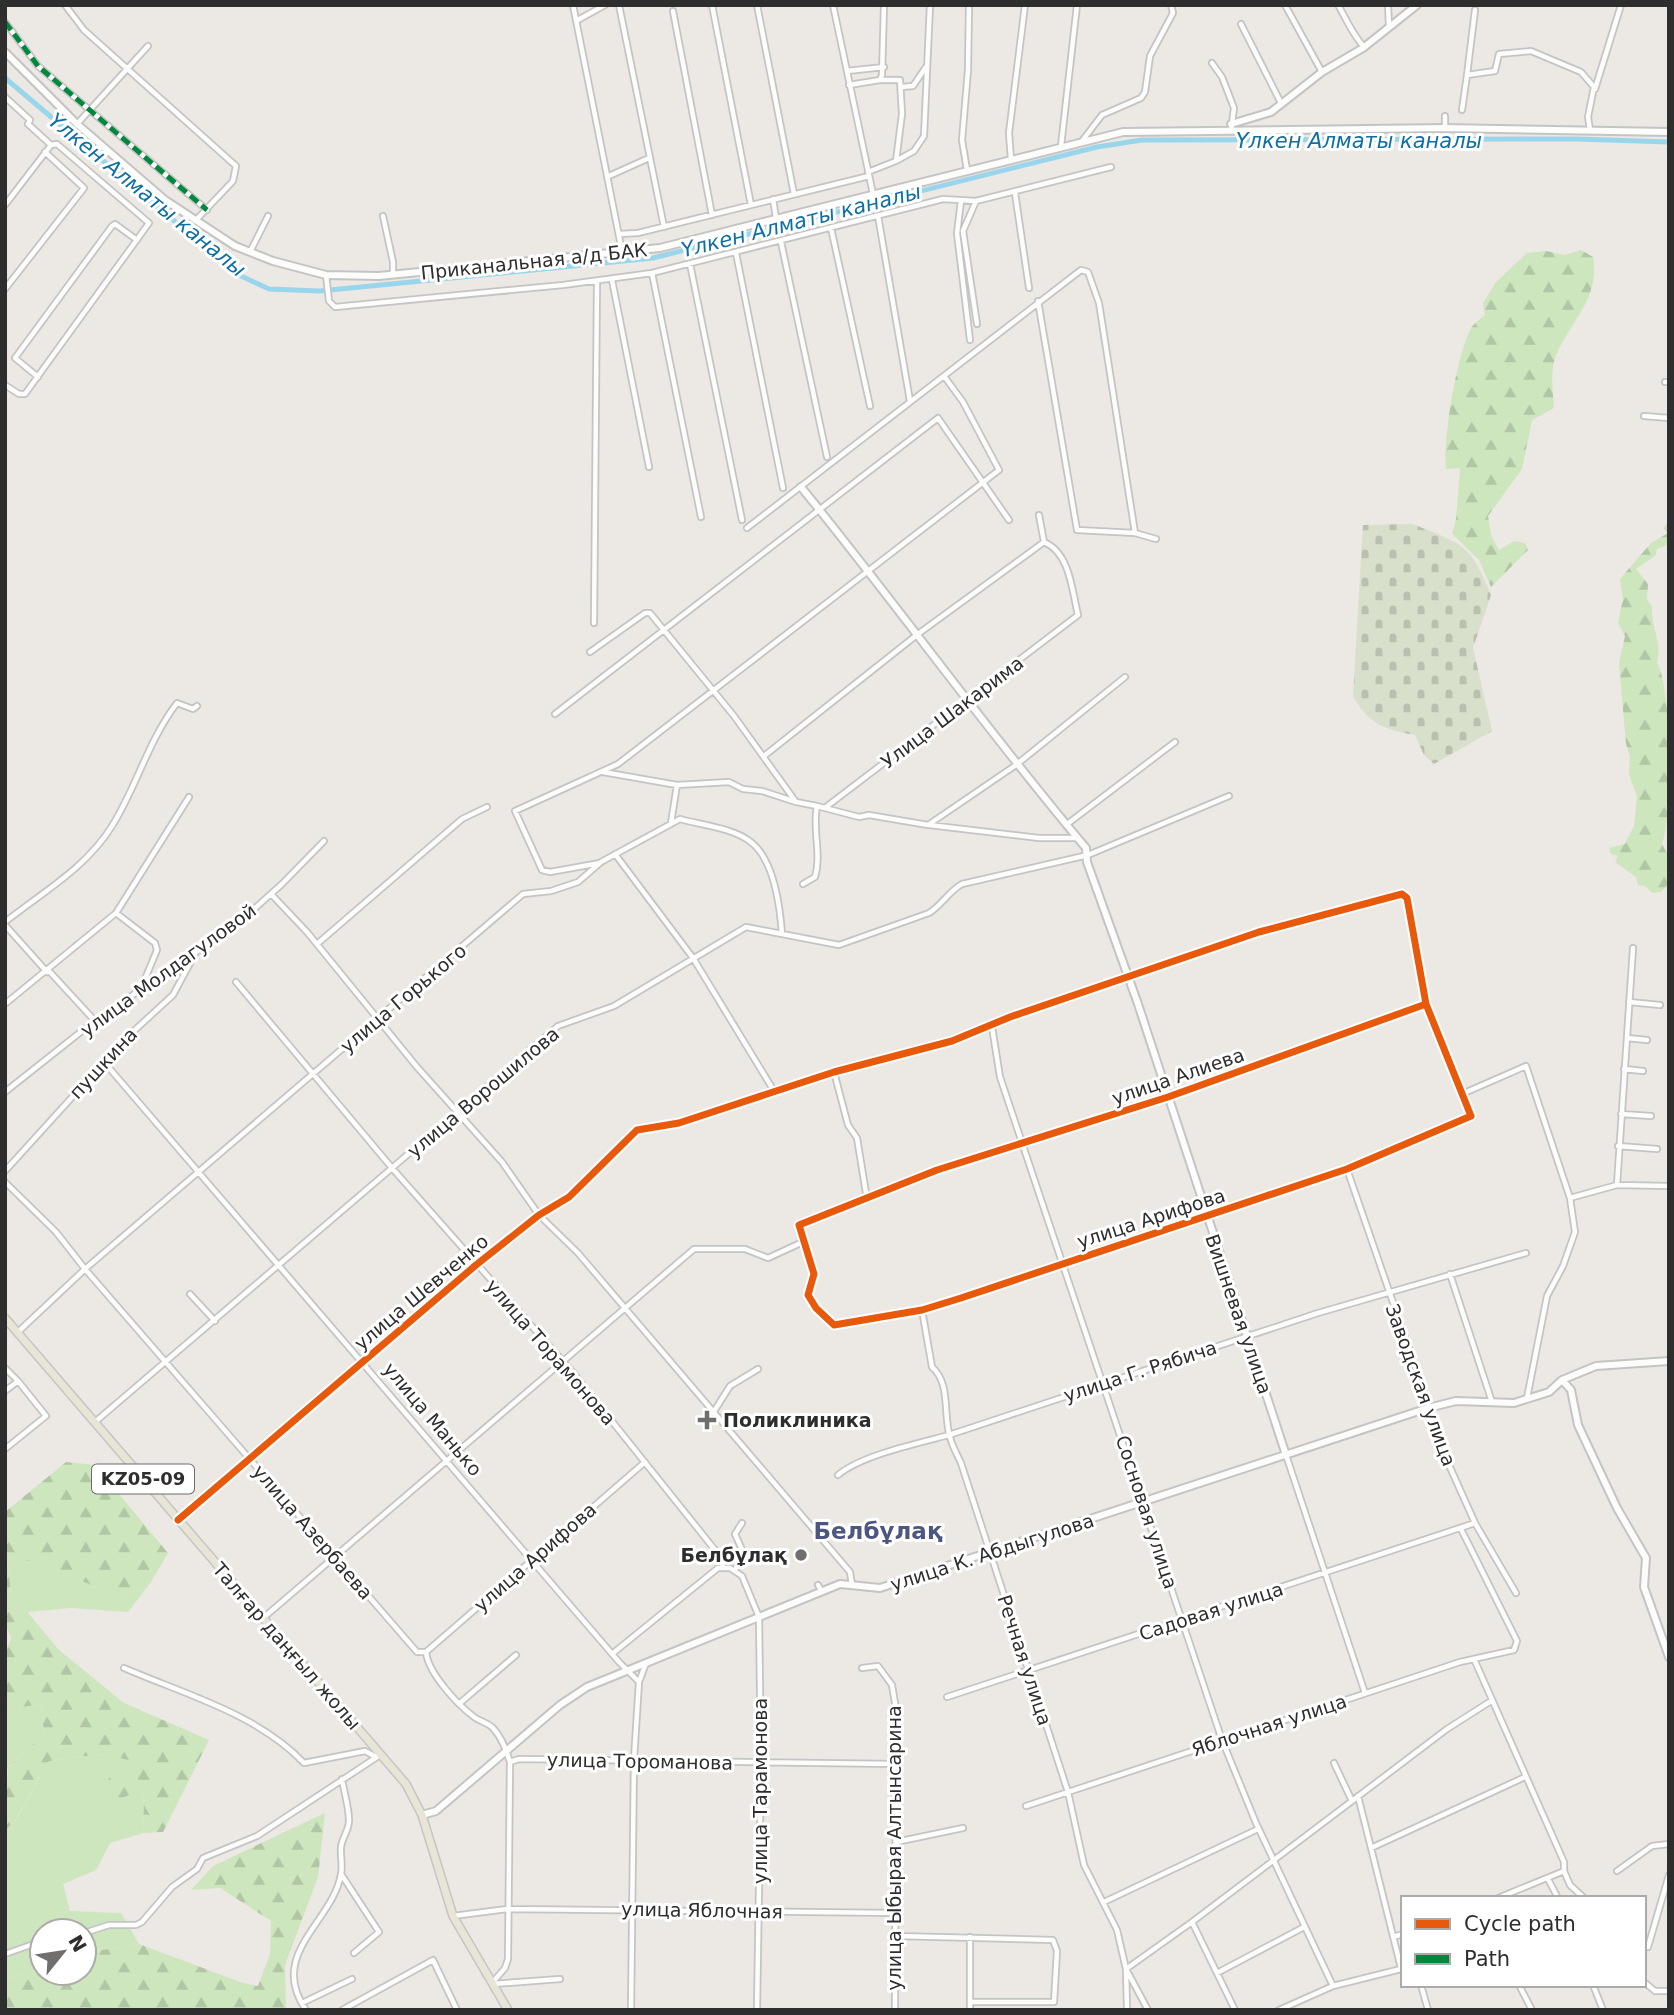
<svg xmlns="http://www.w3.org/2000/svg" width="1674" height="2015" font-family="'DejaVu Sans',sans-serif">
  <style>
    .grass { fill: #cee6be }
    .forest { fill: url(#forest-firs) }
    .cemetery { fill: url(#cemetery-stones) }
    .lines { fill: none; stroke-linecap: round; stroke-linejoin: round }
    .canal { stroke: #99d6ec; stroke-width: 5 }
    .street-casing { stroke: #c5c4c5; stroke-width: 8 }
    .secondary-casing { stroke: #c5c4c5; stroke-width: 10 }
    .primary-casing { stroke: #c6c5c4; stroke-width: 10 }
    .street { stroke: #fcfcfb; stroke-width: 4.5 }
    .secondary { stroke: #fcfcfb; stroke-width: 6 }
    .primary { stroke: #e8e4d6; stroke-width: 7 }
    .quiet { stroke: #00873e; stroke-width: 5; stroke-dasharray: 10 5; stroke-linecap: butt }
    .cycleway-casing { stroke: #fff; stroke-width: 11 }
    .cycleway { stroke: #e8590c; stroke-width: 7 }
    .poi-dot { fill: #706f6e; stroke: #fff; stroke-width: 2.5 }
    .labels { text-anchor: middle; stroke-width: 6; stroke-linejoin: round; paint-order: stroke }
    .shield { fill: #fff; stroke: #6d6d6d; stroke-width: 2 }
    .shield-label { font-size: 18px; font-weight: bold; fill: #2e2e2e }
    .street-label { font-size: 19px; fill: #2e2e2e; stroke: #fff }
    .poi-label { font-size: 19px; font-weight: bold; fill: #2e2e2e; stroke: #fff; text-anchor: start }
    .water-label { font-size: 21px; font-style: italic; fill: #0d6fa3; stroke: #fff }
    .quarter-label { font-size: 23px; font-weight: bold; fill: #4d5680; stroke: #fff }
  </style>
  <defs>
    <pattern id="forest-firs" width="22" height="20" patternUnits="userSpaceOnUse" patternTransform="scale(1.75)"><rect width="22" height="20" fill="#cee6be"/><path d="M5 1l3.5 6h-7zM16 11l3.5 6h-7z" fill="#b1c6a4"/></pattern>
    <pattern id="cemetery-stones" width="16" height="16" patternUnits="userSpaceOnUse" patternTransform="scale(1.75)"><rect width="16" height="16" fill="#d8e0cc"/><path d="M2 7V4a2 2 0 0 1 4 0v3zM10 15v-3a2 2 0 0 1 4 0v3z" fill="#bac0b0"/></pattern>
  </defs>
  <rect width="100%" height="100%" fill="#ece8e4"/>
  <!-- grass -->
  <path class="grass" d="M7,1561H39L121,1599L151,1582L128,1612L71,1608L27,1612L11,1592Z
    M41,1704L44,1734L8,1767L5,1777V1710Z
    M100,1754L161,1766L83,1811L144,1789L143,1833L110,1843L96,1870L63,1884L70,1911L121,1913L139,1944L84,1953V1931H42V1967L5,1980V1831L17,1818L49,1761Z"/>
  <!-- forest -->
  <path class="forest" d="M1581,250L1593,257C1600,298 1572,319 1557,353C1549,371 1553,390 1554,408L1532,420L1522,469L1488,516L1491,535L1499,550L1514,541L1525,543L1528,550L1491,587L1479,560L1452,534L1456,519L1460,468L1446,469C1443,438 1456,359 1470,330C1473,324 1479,320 1485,315L1483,303L1496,282L1527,253L1546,251L1564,255Z
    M1669,520V544L1657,549L1656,555L1636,569L1648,584L1647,600L1652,606C1650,624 1663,645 1657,662C1672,690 1674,814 1662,844L1669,857V883L1661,892L1652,893L1645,886L1638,885L1636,877L1615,862L1618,856L1611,854L1609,848L1625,844L1634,826L1637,797L1629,774L1630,756L1626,744L1619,663L1625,636L1618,623L1623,599L1620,579L1651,543L1668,533L1664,528Z
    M66,1462L95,1465L168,1553L151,1582L121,1599L39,1561H7L11,1592L58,1649L124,1703L209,1740L163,1832L143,1833L144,1790L81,1812L112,1775L159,1766L100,1754L49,1761L16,1819L5,1831L8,1767L44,1734L41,1704L5,1710V1653L11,1638L5,1624V1512Z
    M325,1813L318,1877L285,1965L286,2010H5V1980L42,1967V1973H84V1953L139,1944L243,1983L258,1986L270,1954L271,1921L220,1888L191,1890L213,1866Z"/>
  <!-- cemetery -->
  <path class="cemetery" d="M1413,524C1464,545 1470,543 1491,595L1473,648L1492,731L1434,764L1424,755L1415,735C1385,730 1368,724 1353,696L1363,525Z"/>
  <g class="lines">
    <!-- canal -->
    <path class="canal" d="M5,78L237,274L269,289L320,291L653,258L1097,147L1142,140L1578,139L1669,142"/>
    <defs>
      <path id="street" d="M65,5L84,30L236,166L233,181L196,220
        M573,5L622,251
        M619,5L664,227
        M712,5L751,205
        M757,5L794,194
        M833,5L873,194
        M1285,5L1322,72
        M1338,5C1347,20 1352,34 1364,47
        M1388,5L1389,26
        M1475,10L1467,75L1495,71L1499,54L1531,51L1581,72L1594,87L1588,117L1590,130
        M673,11L712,215
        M576,21L605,5
        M5,22L38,66L207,210
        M1241,24L1281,103
        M1212,63L1222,77L1234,108L1231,131
        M847,71L884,67
        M849,85L880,80L882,75L884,5
        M902,87L913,86L926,67
        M1595,89L1621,5
        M5,97L30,120L28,124L51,145L5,205
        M1462,110L1467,75
        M1445,116V128
        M77,124L148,46
        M1082,141L1102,115L1141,98L1145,92L1150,56L1173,13L1171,5
        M1061,146L1077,5
        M1011,159L1009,133L1025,5
        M896,161L914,151L924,136L930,5
        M967,170L962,140L968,70L969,5
        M868,172L896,161L902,114L900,80H880
        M609,176L649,158
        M1015,193L1029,288
        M773,199L776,218
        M961,201L957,233L970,340
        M976,201L963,231L977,324
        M383,216L393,262V275
        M878,216L910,401
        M831,228L870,406
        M619,234L638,233L869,176
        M781,242L827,457
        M250,252L268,216
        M736,253L783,488
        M690,264L742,520
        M652,273L701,517
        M326,275L329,301L335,307L563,285L652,273L943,199L976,201L1111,167
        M612,280L649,467
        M5,289L84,188L45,152
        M1038,301L1077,530L1135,533L1156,539
        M38,377L15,358L112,226L115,224L137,240
        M1665,382H1669
        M5,385L19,394H25L149,223L57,144L51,145
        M1644,416L1669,418
        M1039,515L1044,542
        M747,528L1081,270L1088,272L1099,303L1135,533
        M594,623L597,282
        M590,652L645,613H650L734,716L796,802L817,806
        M555,714L938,418L1009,520
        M764,756L918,634L1044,542C1070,553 1072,590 1078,615L826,807
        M603,772L677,785L729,782L743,789L762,791L796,802
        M671,823L677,785
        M929,825L1039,838H1077
        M1066,825L1175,742
        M615,854L693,958L774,1091
        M600,863L550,872L542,870L515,811L618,764L999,470L963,402L944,376
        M803,884L815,877C822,854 812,830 817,806L859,817L869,815L928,825L1016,765L1125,677
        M271,894L307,932L417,1067L502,1162L539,1215L578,1253L850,1572L852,1585
        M116,913L155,943L157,950L140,991
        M5,922C43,892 86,868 112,826C137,786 148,741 177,703L193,709L197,706
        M5,925L47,972
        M317,944L462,819L487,807
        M49,971L95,1021
        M236,982L392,1168L575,1375L719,1555L723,1566
        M1629,1002L1660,1005
        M5,1004L116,913L189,797
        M992,1027L1000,1077L1222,1740L1256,1823L1333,1986
        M1627,1038L1647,1040
        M104,1062L619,1662L639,1682L634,1759L631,2010
        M1624,1069L1643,1071
        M834,1072L848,1125L857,1138L867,1199
        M5,1092L97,1019L235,926L282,884L324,841
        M1462,1094L1526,1066L1570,1198L1575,1232L1563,1266L1547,1296L1527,1398
        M1621,1114L1651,1116
        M1618,1146L1657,1149
        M1347,1169L1449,1465L1475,1523L1516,1593
        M5,1171L124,1040L173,995L195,954
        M5,1182L56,1232L85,1269L417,1652H426C428,1673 457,1704 474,1717C481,1722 487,1722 493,1728C502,1738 506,1750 510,1762L508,1959L505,1968L492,1983
        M1617,1185L1669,1186
        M1570,1198L1617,1185L1633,948
        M1450,1274L1492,1402
        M190,1294L215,1321
        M922,1310L932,1367C951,1383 943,1416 950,1437C952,1446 957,1454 961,1463L1068,1792L1084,1865L1117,1930L1126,1969L1127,2010
        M18,1332L85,1269L523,894L551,891L578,882L601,862L680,819C701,825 735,828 752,843C774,861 780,907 782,934
        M5,1368L18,1381L5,1391
        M713,1413L730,1386L758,1369
        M95,1422L558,1026L614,1006L746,927L839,945L929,913C942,905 949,891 962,884L1088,855L1229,796
        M5,1449L46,1416L18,1381
        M1286,1455L1365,1693
        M838,1475C862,1455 919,1443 949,1435L1318,1313L1526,1253
        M179,1519L476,1265L539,1215L569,1197L637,1130L679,1123L834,1072L952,1041L1010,1017L1259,932L1402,894L1407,898L1426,1004L1471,1116L1347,1169L961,1298L922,1310L834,1325L816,1308L808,1295L814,1274L799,1225L937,1170L1168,1097L1426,1004
        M735,1570L744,1554L735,1534L742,1523
        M818,1585L822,1592
        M262,1619L694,1249H745L768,1258L805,1241
        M426,1652L645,1462
        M612,1654L718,1568H730L742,1576L759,1617L761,1763L757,2010
        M1474,1659L1564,1862V1871L1498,1898
        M124,1668C184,1694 258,1714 304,1763L365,1751L376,1757
        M862,1668L878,1666L892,1685L896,1709L895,2010
        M639,1682L646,1663
        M947,1697L1475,1523
        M460,1703L516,1655
        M510,1762L519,1759L896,1764
        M1358,1796L1401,1968
        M1352,1801L1447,1729L1491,1701
        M1026,1806L1460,1662L1514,1650L1517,1641L1461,1529
        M896,1842L963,1828
        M1371,1848L1525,1777
        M1564,1871L1570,1885L1584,1898
        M1617,1871L1652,1846L1669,1844
        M341,1874L379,1932L354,1953
        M1548,1879L1558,1898
        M1104,1902L1258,1829
        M453,1916L507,1909L896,1913
        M1192,1922L1235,2010
        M84,1933L109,1925H136L142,1922L172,1887L197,1869L203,1858L257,1836L380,1755
        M896,1936L1053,1940L1057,1951L1054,2002H970
        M1393,1937L1403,1934
        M1644,1946L1648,1947L1669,1875
        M5,1954L42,1941
        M1217,1973L1304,1927
        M1644,1982L1655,1991H1669
        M493,1984L560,1979
        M1421,1985L1428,2010
        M1519,1985L1532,2010
        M1593,1985L1603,2010
        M302,2003L352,1979
        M306,2010C267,1954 333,1922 341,1874C343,1865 340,1855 341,1847C342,1838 349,1830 349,1821C349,1807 344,1792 342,1779
        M342,2010L433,1960L457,2010
        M970,2010V1937
        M1148,2010L1126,1969L1192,1922L1352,1801L1334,1763
        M1279,2010L1333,1986L1401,1969"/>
      <path id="secondary" d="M5,52L77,124L165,200L235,246L273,261L326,275L379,276L660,248L1123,132L1445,128L1669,132
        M1231,124L1271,112L1322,72L1363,48L1417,5
        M801,487C898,606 987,731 1086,848L1087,862L1138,1004L1286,1455
        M1562,1380L1571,1390L1578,1425L1617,1508L1646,1558L1644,1587L1669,1657
        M422,1815L436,1811L560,1705L587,1687L840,1584L880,1588L1428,1408L1456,1401L1514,1403L1549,1392L1562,1380L1596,1366L1669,1361"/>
      <path id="primary" d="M5,1318L406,1784L422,1815L453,1916L508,2010"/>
    </defs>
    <!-- street casing -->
    <use href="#street" class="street-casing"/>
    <!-- secondary casing -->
    <use href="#secondary" class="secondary-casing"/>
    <!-- primary casing -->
    <use href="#primary" class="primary-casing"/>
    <!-- street -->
    <use href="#street" class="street"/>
    <!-- secondary -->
    <use href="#secondary" class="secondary"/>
    <!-- primary -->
    <use href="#primary" class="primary"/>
    <!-- quiet -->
    <path class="quiet" d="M5,22L38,66L207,210"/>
    <defs>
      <path id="cycleway" d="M178,1520L476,1265L539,1215L569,1197L637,1130L679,1123L834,1072L952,1041L1010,1017L1259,932L1402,894L1407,898L1426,1004L1471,1116L1347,1169L961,1298L922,1310L834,1325L816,1308L808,1295L814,1274L799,1225L937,1170L1168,1097L1426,1004"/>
    </defs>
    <!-- cycleway casing -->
    <use href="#cycleway" class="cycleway-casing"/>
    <!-- cycleway -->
    <use href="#cycleway" class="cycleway"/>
  </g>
  <!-- markers -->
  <g class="poi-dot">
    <path d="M703.5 1409.5h7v7h7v7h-7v7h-7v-7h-7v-7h7z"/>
    <circle cx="801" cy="1555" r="7"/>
  </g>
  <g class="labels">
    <!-- shield labels -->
    <rect class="shield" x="92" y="1464.5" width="102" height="29" rx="5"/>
    <g class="shield-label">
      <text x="143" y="1485">KZ05-09</text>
    </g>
    <!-- street labels -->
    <g class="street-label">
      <text transform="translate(534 261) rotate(-6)" y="7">Приканальная а/д БАК</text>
      <text transform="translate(952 712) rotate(-37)" y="7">Улица Шакарима</text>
      <text transform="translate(168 970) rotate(-36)" y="7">улица Молдагуловой</text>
      <text transform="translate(403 998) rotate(-40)" y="7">улица Горького</text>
      <text transform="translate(103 1063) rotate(-47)" y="7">пушкина</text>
      <text transform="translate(1178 1076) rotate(-19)" y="7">улица Алиева</text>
      <text transform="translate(483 1092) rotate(-40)" y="7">улица Ворошилова</text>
      <text transform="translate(1151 1218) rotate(-18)" y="7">улица Арифова</text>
      <text transform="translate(421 1292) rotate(-40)" y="7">улица Шевченко</text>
      <text transform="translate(1239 1314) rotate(71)" y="7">Вишневая улица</text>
      <text transform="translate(551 1352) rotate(49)" y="7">улица Торамонова</text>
      <text transform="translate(1140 1371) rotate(-18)" y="7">улица Г. Рябича</text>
      <text transform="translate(1421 1385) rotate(70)" y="7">Заводская улица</text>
      <text transform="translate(433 1419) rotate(50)" y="7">улица Манько</text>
      <text transform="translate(1147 1512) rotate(72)" y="7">Сосновая улица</text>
      <text transform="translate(313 1532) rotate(49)" y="7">улица Азербаева</text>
      <text transform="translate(992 1552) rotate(-18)" y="7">улица К. Абдыгулова</text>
      <text transform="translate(535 1557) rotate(-41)" y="7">улица Арифова</text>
      <text transform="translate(1211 1611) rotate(-18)" y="7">Садовая улица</text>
      <text transform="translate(287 1646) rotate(49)" y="7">Талғар даңғыл жолы</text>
      <text transform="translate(1025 1660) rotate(72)" y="7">Речная улица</text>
      <text transform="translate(1269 1725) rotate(-18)" y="7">Яблочная улица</text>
      <text transform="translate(640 1761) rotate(1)" y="7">улица Тороманова</text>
      <text transform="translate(760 1791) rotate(-90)" y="7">улица Тарамонова</text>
      <text transform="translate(894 1848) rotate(-90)" y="7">улица Ыбырая Алтынсарина</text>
      <text transform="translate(702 1910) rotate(1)" y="7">улица Яблочная</text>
    </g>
    <!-- poi labels -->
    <g class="poi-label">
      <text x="723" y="1427">Поликлиника</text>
      <text x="787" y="1562" text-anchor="end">Белбұлақ</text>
    </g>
    <!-- water labels -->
    <g class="water-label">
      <text x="1359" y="148">Үлкен Алматы каналы</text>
      <text transform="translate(147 195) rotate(39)" y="7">Үлкен Алматы каналы</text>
      <text transform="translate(801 221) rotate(-14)" y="7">Үлкен Алматы каналы</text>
    </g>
    <!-- quarter labels -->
    <g class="quarter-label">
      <text x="878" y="1539">Белбұлақ</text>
    </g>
  </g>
  <!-- border -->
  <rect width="1674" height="2015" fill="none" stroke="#2e2e2e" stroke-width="14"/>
  <!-- legend -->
  <rect x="1401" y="1896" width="245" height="91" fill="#ffffff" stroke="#ababab" stroke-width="2"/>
  <rect x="1415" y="1919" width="35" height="10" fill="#e8590c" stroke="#ababab" stroke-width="2"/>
  <text x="1464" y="1931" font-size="21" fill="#2e2e2e">Cycle path</text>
  <rect x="1415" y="1954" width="35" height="10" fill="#00873e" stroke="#ababab" stroke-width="2"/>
  <text x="1464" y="1966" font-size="21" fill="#2e2e2e">Path</text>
  <!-- north arrow -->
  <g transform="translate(63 1952) rotate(60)"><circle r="33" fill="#ffffff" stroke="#ababab" stroke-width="2"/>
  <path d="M0-5L12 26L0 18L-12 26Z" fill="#706f6e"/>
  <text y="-10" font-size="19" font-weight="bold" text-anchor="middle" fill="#2e2e2e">N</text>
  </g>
</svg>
